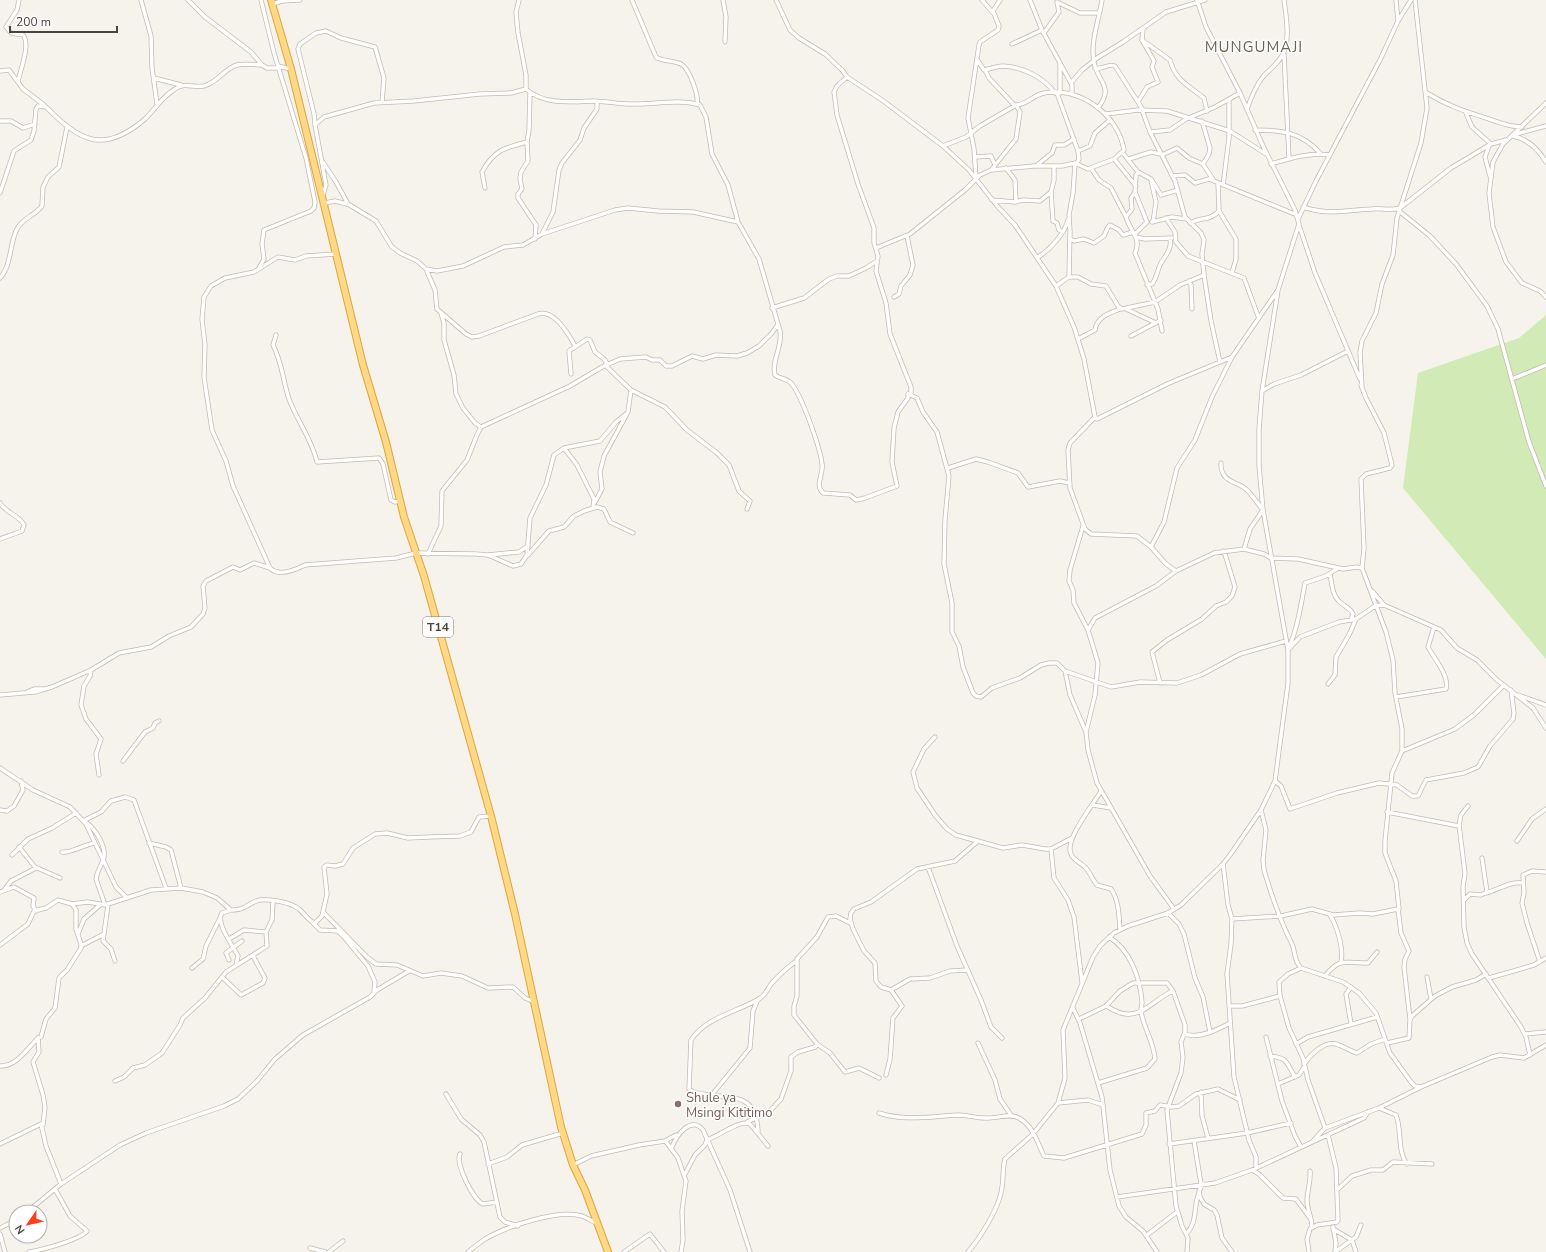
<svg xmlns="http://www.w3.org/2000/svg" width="1546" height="1252" font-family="'Nunito Sans',sans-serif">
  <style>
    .green { fill: #d2eab5 }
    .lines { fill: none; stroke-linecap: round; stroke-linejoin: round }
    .minor-casing { stroke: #c2bbae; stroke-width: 5 }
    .trunk-casing { stroke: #e0a43c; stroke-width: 8 }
    .minor { stroke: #fff; stroke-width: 3.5 }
    .trunk { stroke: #ffd985; stroke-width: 6 }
    .education-dot { fill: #8d6e63; stroke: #fff; stroke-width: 1.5 }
    .labels { text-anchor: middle; stroke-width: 3; stroke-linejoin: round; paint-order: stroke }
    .shield { fill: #fff; stroke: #817c74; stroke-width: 1 }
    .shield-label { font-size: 12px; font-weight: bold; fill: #4b4439 }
    .education-label { font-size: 13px; fill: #785e54; stroke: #fff; text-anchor: start }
    .quarter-label { font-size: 15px; letter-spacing: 1px; fill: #6e6250; stroke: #fff }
  </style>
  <rect width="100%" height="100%" fill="#f6f3ec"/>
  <!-- green -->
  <path class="green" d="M1546,315V659L1403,488L1418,373L1519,338Z"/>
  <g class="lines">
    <defs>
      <path id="minor" d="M141,0L151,36L152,68L157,104
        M188,0L205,17L251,52L262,65L267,68H277L278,66L291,69
        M519,0L516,12L518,33L526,75V89
        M632,0L656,57C663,62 673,60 681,64C689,68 699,95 697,104
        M723,0L726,17L725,42
        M776,0L790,30L799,38L825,54L842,70L847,77
        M982,0L993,13
        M1030,0L1042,30L1072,85V92L1070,93
        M1396,0L1398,21
        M1057,2L1080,13H1099
        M272,4L282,1L300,0
        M1044,33L1059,12L1057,2
        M1142,40L1170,60C1175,80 1189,86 1204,98L1207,111
        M1012,44L1042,30
        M1284,54L1289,158
        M978,61L984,70C990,69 997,66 1003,66C1023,67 1043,77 1055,93
        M1060,64V93
        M1095,68C1102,70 1108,63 1115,66L1143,110
        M985,70L989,78L1015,106
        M0,71L9,70L23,89L44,105
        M154,78L181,85
        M18,82C20,70 31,45 23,35L11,33L6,27L17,10L19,0
        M1071,83L1082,70L1097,58L1123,42L1166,12L1205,0
        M1425,92C1448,106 1464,111 1489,119C1500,123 1510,127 1522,127
        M530,93L529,130L527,142L528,161L521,172L520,179L522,189L518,194V198L536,225L535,239
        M1057,93L1078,151L1079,159L1076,165
        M1138,102L1147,87L1158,82L1152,67L1154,61L1142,40L1143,29
        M1546,103L1503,144L1493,162L1489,193L1493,227L1506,262L1522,283L1540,291L1546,297
        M1098,108C1115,86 1097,82 1094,62C1090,42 1099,20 1102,0
        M1247,109C1251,98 1255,87 1262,78C1269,69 1279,64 1284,52C1290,36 1286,16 1284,0
        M1142,110L1150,132L1175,181L1185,217L1201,233L1204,240L1202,254L1204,275L1211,321L1220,362
        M1466,113L1472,127L1491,144L1506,140
        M1106,114L1138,110L1167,111L1230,131L1266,154
        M0,121H11L23,128L35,124
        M1202,121L1210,148L1209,154L1203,164L1214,181
        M315,125L314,114L298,49L300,44L316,33L326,31L341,38L375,47L384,78L382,102
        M1255,130C1282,130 1301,132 1320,153
        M1150,132L1170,130L1186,119L1215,107L1240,93
        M1516,134L1546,126
        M1513,136C1528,139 1538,149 1546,162
        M1489,146L1485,157L1490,176
        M1078,151L1090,146L1095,133L1110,120
        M1122,152L1138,172L1151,179L1161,195L1178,190
        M1162,155L1177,148L1189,158L1203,164
        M975,157L991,156L995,165
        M1114,159L1136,186
        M1129,159L1151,152L1161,154
        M323,162L336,182L348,204L376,221L392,247L400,253L417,261L426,269L435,290L437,309L466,334L472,337L479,336L538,314C554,309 568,333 575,346
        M1271,164C1291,158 1310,152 1330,155
        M1036,166L1052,153L1055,145H1064L1074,139
        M1054,167V180L1051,192L1053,221L1057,223L1059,230L1063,232
        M1006,168L1015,180L1016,202
        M1091,168L1099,180L1111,188L1126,217
        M992,169L1016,139L1020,112L1016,105
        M1138,172L1136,175L1135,192L1131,198L1132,209L1126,217C1130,231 1142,239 1135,253L1158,309L1162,331
        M1172,176L1185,175L1195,183L1209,179L1297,215
        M976,177L974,149L968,118L979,45L980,42L998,30L999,26L993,11L1000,0
        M1151,180L1156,202L1153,222
        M1218,183L1219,211L1236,239V259L1232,273
        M1223,185L1229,138V99
        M485,188L482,172C494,150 504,148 527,142
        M0,193L14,151L31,140L34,131L36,109L38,106L46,107C80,141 103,155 145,119C155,109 162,97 175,89C185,82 193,88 204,86C217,83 225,68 237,65C245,63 254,65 262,65
        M323,195L326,185L315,125L324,117L374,103L414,101L480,94L511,93L526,89C544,105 571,102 593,101C608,101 622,105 636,104C658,104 679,99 700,105L706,117L712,154L728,185L738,222L759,259L780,331C783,347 771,360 775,375C780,379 786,378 791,383C802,396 820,447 822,464C824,475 814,484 823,493L850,495L856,500L865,498L897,486L892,462L894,428L898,412L908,398V394L911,393V387L890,334L886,303L876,271L878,256L874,243V228L858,184L837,115L834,92L837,86L847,77L882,100L943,146L969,170L998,207L1015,225L1056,286L1074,327L1084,359L1095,417L1097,419L1167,384L1232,357L1278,290
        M992,200L1015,202L1023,200L1040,201L1051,192
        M325,203L335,201L347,204
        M1303,207C1331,216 1345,210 1372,209C1382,208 1390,211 1400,208L1451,168L1491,144
        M1399,211L1430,236L1456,264L1487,306L1498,329L1529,442L1546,486
        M1166,218L1175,232L1176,242L1188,256L1244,278L1258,316
        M1298,219L1316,181L1381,58L1398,21L1411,0
        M1152,222L1172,217L1186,219
        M1190,223C1201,217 1210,221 1219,211
        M1299,225L1315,273L1360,379
        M542,234L553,212L559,170L562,163L580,140L584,128L597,109V101
        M1135,234L1147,222L1135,192
        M1136,237L1145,239L1172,238
        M1070,239L1074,241L1084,239L1094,243L1104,236L1108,227L1110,225L1119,230L1123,235L1133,232
        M876,248L910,234L965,190L980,175L991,170L1034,166H1062L1075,163L1088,169L1114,159L1124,150C1118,114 1079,86 1044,93C1033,95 1027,105 1016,105L980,126L966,137L943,146
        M336,254L306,256L295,260L278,257L254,272L225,278L211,286L204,297L202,319L205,345L204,377L212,430L226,461L233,486L270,568C278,577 295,570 305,565L396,558L416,553L476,554L488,555L513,566L521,564L527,555L530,518L546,485L554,455L564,448L600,441L616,422L626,414
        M1038,257C1049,251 1065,233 1068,220
        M259,268L264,259L262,244L264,230L311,211L314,208L315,202L306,158L274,53L261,0
        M426,269L437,271L463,266L504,247L523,245L542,234L615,210L628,208L658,211L693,212L738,222
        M1069,277H1078L1091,284L1106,286L1118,306L1122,309L1155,302L1180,285L1204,275
        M0,278C12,265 9,244 17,229C22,218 36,215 42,206L43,187L48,177L59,167L67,127
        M1189,281L1191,285L1192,309
        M1147,285L1152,284C1157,278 1157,270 1161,263C1166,255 1172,249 1170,239
        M1056,286L1069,277L1070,232L1069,215L1073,193L1075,164
        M894,297L899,294L901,286L910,275L913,265L907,236
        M772,308L804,298L829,279L837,276H849L866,268L877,261
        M1126,309L1156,323
        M441,313L444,323V340L454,375L456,394L463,408L475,423L481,427
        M276,335L273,345C282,362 283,381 289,399C297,421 312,439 317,462L379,458L383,464L391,500L395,502L400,501
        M1131,336L1161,320
        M1078,339L1095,330C1097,317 1109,313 1120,309
        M605,365L631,390L665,407L687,430L717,453L729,465L739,491L750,501L747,509
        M571,374L569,351L587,339L590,340L595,352L604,359L608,365
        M1512,379L1546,365
        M1361,385L1366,398L1384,433L1392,465L1390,468L1366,474L1361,479L1364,548L1362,568
        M1362,387L1360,352L1362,341L1376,313L1382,284L1393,255L1397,218L1421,143L1427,108L1415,0
        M1262,391L1274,384L1301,375L1348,351
        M908,394L917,398L923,412L937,432L949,476L945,520L944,564L952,603V632L959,646L963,667L973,693L976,696L981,697L992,688L1020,678L1041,665L1049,663H1057L1065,671L1070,695L1086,732
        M1095,417L1070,443L1068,450L1070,488L1085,529L1091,534L1137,536L1151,547L1166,564L1176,571
        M564,448L577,465L594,499L593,508
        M1221,463C1220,483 1238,481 1247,490C1253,496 1258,504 1263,510L1250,529L1244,549
        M948,468L976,459L988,462L1018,473L1028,487L1060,481L1069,483
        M595,502L602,489L600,472L604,456L628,412L631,390
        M0,503C6,513 19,515 24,525L22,531L0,539
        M1083,526L1070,570L1069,581L1073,590L1074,603L1088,630
        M1151,547L1164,522L1177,468L1195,440L1212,397L1232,357
        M428,554L441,526L442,491L467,460L477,435L481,427L570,386L602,367L620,359L646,357L652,360H660L666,366H672L692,356L703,359L716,355L737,356L747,353L759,346L771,334L777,326
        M488,555L519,552L528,546
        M528,555L549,531L564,527L574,516L584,511L597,507L604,509L610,522L633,533
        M1330,574C1332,584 1332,596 1341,603C1346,607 1350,608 1353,614L1351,620
        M1372,591L1384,605
        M1289,647C1298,627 1301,604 1305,583L1326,576L1338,568
        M1288,650L1300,637L1339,622L1356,619L1375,606L1384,605L1441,630L1457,648L1477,660L1497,680L1533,708L1546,728
        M91,670L90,676L84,686L81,705L86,719L101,739L96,754L99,775
        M1065,671L1111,687L1140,682L1177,683L1201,675L1240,654L1286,641
        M1160,683L1152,652L1167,640L1202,619L1216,606L1226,602L1232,596L1235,587L1224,551
        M1328,684L1335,675L1336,657L1349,635L1356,619
        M27,692L34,689H44
        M0,695L35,692L52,687L91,670L119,653L151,647L169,636L191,627L203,614L205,608L203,586L206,581L233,567L240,570L254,563L270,568
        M1518,695L1546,705
        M1396,697L1446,689C1450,676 1433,657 1428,647L1434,627
        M935,737L924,749L913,772L917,788L935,815L947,829L956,835L1003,848L1022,845L1045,849H1051L1072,838
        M1402,751L1455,729L1475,714L1503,686
        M123,761L145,732L153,728L155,723L159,721
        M0,768L33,790L70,807L86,824L116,887L127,898
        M1275,781L1281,786L1290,809L1337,793L1379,783L1397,785L1412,796H1418L1426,780L1464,773L1478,767L1490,746L1513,719L1514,713L1511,690
        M1101,791C1093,805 1064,840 1071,854C1073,860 1081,863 1085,867C1090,872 1092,879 1097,885L1111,889C1119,900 1119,916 1120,930
        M1093,805L1111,808
        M1468,806L1461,815L1459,825L1465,873L1463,887L1464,927L1467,943L1472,954L1521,1027L1526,1037L1530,1055
        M0,810L7,811L14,806L23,790L21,781
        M1261,810L1266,830L1263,860L1264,870C1271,894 1280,920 1291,942C1296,951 1293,960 1301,968
        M1387,812L1459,826
        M83,821L101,812L111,801L125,797L134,800L166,888
        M86,822C96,830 108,848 103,861C100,867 97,872 96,879L105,905
        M1517,841L1532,819L1546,809
        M149,843L166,847L171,850L181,888
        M19,847L35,867L60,878
        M1051,849L1054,878L1068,900L1074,917L1082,982
        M62,852C68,854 86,844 95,843
        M12,855L28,839L52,828L76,813
        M1223,864L1228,905L1232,919L1231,944L1227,974L1234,1077L1249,1140L1256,1157V1168
        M928,867L957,946L981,1000L991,1027L1002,1038
        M5,889L11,881L36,868
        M0,892L14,887L34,898L33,906L36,911
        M1486,893C1498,890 1510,881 1523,883
        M1464,900L1470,894L1481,895L1487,892L1482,858
        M108,905L103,941L111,949L115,961
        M1174,909L1150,876L1097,783L1088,750L1086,732L1095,695L1098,663L1088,630L1095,618L1156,586L1176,571L1214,553L1244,549L1264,554L1271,558L1298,559L1343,569L1357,567L1362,568L1386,632L1393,660L1395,693L1402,729V751L1392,773L1385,841V853L1396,881L1399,909
        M231,910L222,913C215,923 234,947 238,956L236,965
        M323,912L367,957L376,964L397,965L423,976L441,973L462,976L488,988L513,987L525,998L532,1001
        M1168,913L1179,924L1184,934L1195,978L1203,997L1210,1032
        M1330,915C1337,926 1344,949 1341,962
        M1232,919L1281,916L1312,909L1333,915L1360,913L1373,914L1398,909L1401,933L1409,951L1405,959L1404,967L1410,1019
        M313,923L320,930L338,931L343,936L368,966L375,982L374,992
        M850,923L836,916L828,917L817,937L797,959V996L794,1006V1015L817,1044L830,1053L845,1072L859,1068L879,1078
        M78,934L84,919L100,905
        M229,939L244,930L266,932
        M0,945L28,924L34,911L46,908L58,900L72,904L88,902L105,905L151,890L181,888L203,892L217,898L231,910C245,911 249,902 260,900C271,899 290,902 299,909C305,914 308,921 315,923L322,916L327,894L324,867L327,865L335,866L343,864L353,848L375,834L387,833L408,838L430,837L460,836L471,832L479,817L491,816
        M81,946L104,934
        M229,960L226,953L242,941
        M1540,962L1527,923L1522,903L1524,893L1523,875L1532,871L1546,872
        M192,968L203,959L206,946L220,918
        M967,970L950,971L930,978L910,979L891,990L881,987L876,981L875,963L864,951L853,929L850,919L851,913L854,909L871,902L917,869L955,861L978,841
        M1325,976C1341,956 1346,964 1368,963L1377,952
        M222,977L241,995L263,983L265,978L253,956
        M1427,977L1431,999
        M1489,978L1534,965L1546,958
        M1351,987L1346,994L1351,1024
        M1106,1006C1112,1009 1119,1014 1126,1014C1144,1016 1157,997 1173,991
        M1230,1006H1242L1280,996
        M1073,1008L1080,1023L1102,1097L1110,1170L1119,1206L1126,1217L1143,1231L1157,1252
        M1079,1019L1106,1006L1120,991L1133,983H1167L1173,991L1185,1025V1032L1181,1042L1183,1057L1181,1073L1167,1110L1176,1206L1182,1226L1188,1238L1187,1252
        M1185,1034C1199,1039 1217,1030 1230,1023
        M1525,1034L1546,1032
        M1266,1037L1282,1101L1295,1136L1301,1147
        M978,1043L995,1080L1000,1099L1011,1115
        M1387,1043L1409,1038L1410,1020L1412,1016L1435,996L1452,987L1476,980L1486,974
        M1296,1044L1308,1037L1377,1017
        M1270,1056C1289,1058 1286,1063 1295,1077
        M1304,1064C1310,1055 1324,1041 1336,1044C1343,1046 1350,1051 1357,1053L1371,1044L1385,1039
        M0,1066C16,1067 28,1048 38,1038
        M886,1075L890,1059L893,1018L902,1006L891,990
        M115,1081L124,1077L133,1068L145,1065L162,1053L180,1025L183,1018L205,998L226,972L267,946L266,932L272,920L273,902
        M1098,1083L1147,1068L1155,1059C1154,1042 1143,1027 1141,1011C1141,1008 1142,1005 1142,1002C1140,977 1130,950 1109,937
        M1278,1084L1299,1075L1304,1067
        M1201,1092L1202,1116L1208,1138
        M446,1094L461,1119L480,1135L484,1142L500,1217L505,1222L518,1226
        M711,1096L750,1048L753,1011L758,999
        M1058,1103L1088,1100L1103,1105
        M1379,1108L1396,1115C1402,1130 1397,1151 1407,1164
        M879,1113C907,1122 931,1116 958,1115C969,1115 979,1119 989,1118C999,1118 1010,1113 1019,1118C1034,1127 1037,1142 1044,1156L1064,1158L1142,1134L1146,1125V1113L1155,1111L1160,1105L1172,1107L1179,1106L1196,1094L1218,1089L1240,1100
        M747,1122L769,1112L781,1099L791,1071V1057L798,1052L815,1047L817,1044
        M1325,1128L1308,1080L1303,1058L1289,1028L1280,996L1279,982L1288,974L1301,968L1343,982L1359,993L1376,1013L1390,1053L1411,1082L1415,1086L1421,1087
        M758,1132C757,1092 732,1099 703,1094C697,1093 693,1093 689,1089L691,1040C706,1017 737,1012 759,999C767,994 767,989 772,983C779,975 787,968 795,962
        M665,1141L676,1135
        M1194,1141L1201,1184
        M1313,1141L1325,1128L1379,1108L1421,1087L1492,1057L1500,1055L1524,1058L1546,1045
        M0,1144L41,1124
        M1169,1144L1247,1133L1291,1123
        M672,1147C676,1136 691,1115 703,1130L730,1190L750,1252
        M460,1154C455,1163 473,1200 483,1204L497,1202
        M488,1164L507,1157L522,1145L563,1133
        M573,1165L591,1156L639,1145L665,1141L667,1143L678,1158L686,1181L682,1211L683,1240L681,1252
        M1252,1170L1259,1174L1283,1198L1296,1199L1310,1218
        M1310,1171C1311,1182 1307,1191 1307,1202C1308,1211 1312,1219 1312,1227
        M685,1174L695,1155L705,1145L707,1140C719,1136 740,1119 750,1124L768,1146
        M61,1184L46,1146L41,1124L43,1125L45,1107L43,1095L33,1062L39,1052L38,1038L41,1037L46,1019L55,1008L59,978L67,970L81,948V944L76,929V910L72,904
        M1203,1184L1199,1191L1200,1197L1204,1204L1214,1210L1217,1215L1222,1238L1232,1252
        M1337,1190L1352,1176L1371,1170H1383L1393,1162L1432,1164
        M1117,1197L1215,1183L1252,1170L1364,1118L1368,1112
        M27,1212L61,1184L120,1145L146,1133L224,1106L238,1099L257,1081L275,1059L303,1035L370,997L377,990L409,971
        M1333,1227L1336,1243L1335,1252
        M0,1228L16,1220
        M1333,1229L1352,1240L1356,1252
        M0,1234L5,1252
        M1186,1234C1198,1223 1193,1206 1199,1193
        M1147,1235L1177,1212
        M310,1248L325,1252
        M29,1252C41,1250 80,1240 87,1231L70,1216L55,1189
        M329,1252L343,1241
        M468,1252C473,1248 479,1243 485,1239C507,1226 558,1209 582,1216C587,1218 592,1221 596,1223
        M624,1252L650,1234L664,1252
        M968,1252C980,1238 997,1211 1001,1193C1004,1181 1002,1170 1005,1159L1033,1134L1058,1103L1065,1078L1063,1030L1093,957L1100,946L1114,933L1128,926L1168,913L1181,905L1223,864L1230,855L1261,810L1275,781L1288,683V650L1263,510L1259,466V429L1262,391L1278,290L1299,224L1295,210L1263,146L1240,93L1206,27L1197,0
        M1309,1252L1307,1239L1310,1229L1317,1225L1337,1222L1338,1220L1336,1168L1328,1135
        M1335,1252L1356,1237L1361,1225"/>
      <path id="trunk" d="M271,0L291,69L363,365L386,442L404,517L424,576L491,816L515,914L561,1127L573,1165L585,1190L608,1252"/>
    </defs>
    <!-- minor casing -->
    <use href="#minor" class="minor-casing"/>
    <!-- trunk casing -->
    <use href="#trunk" class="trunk-casing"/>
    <!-- minor -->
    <use href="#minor" class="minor"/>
    <!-- trunk -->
    <use href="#trunk" class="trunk"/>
  </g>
  <!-- markers -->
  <circle class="education-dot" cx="678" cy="1104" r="4"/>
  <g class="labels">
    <!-- shield labels -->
    <rect class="shield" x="423" y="617" width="30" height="20" rx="3"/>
    <g class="shield-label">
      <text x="438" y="631">T14</text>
    </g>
    <!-- education labels -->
    <g class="education-label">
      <text x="686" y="1102">Shule ya<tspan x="686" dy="15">Msingi Kititimo</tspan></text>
    </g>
    <!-- quarter labels -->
    <g class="quarter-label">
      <text x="1254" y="52">MUNGUMAJI</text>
    </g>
  </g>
  <!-- north arrow -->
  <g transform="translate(28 1224) rotate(236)"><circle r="19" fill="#ffffff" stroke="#b7b4b0"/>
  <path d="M0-3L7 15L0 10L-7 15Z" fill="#fc3f1d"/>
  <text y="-6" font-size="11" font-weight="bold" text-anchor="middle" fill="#4b4439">N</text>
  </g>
  <!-- scale -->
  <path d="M10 26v6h107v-6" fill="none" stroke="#4b4439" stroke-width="2"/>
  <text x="16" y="26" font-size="12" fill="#4b4439" stroke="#ffffff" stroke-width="3" paint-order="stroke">200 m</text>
</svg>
